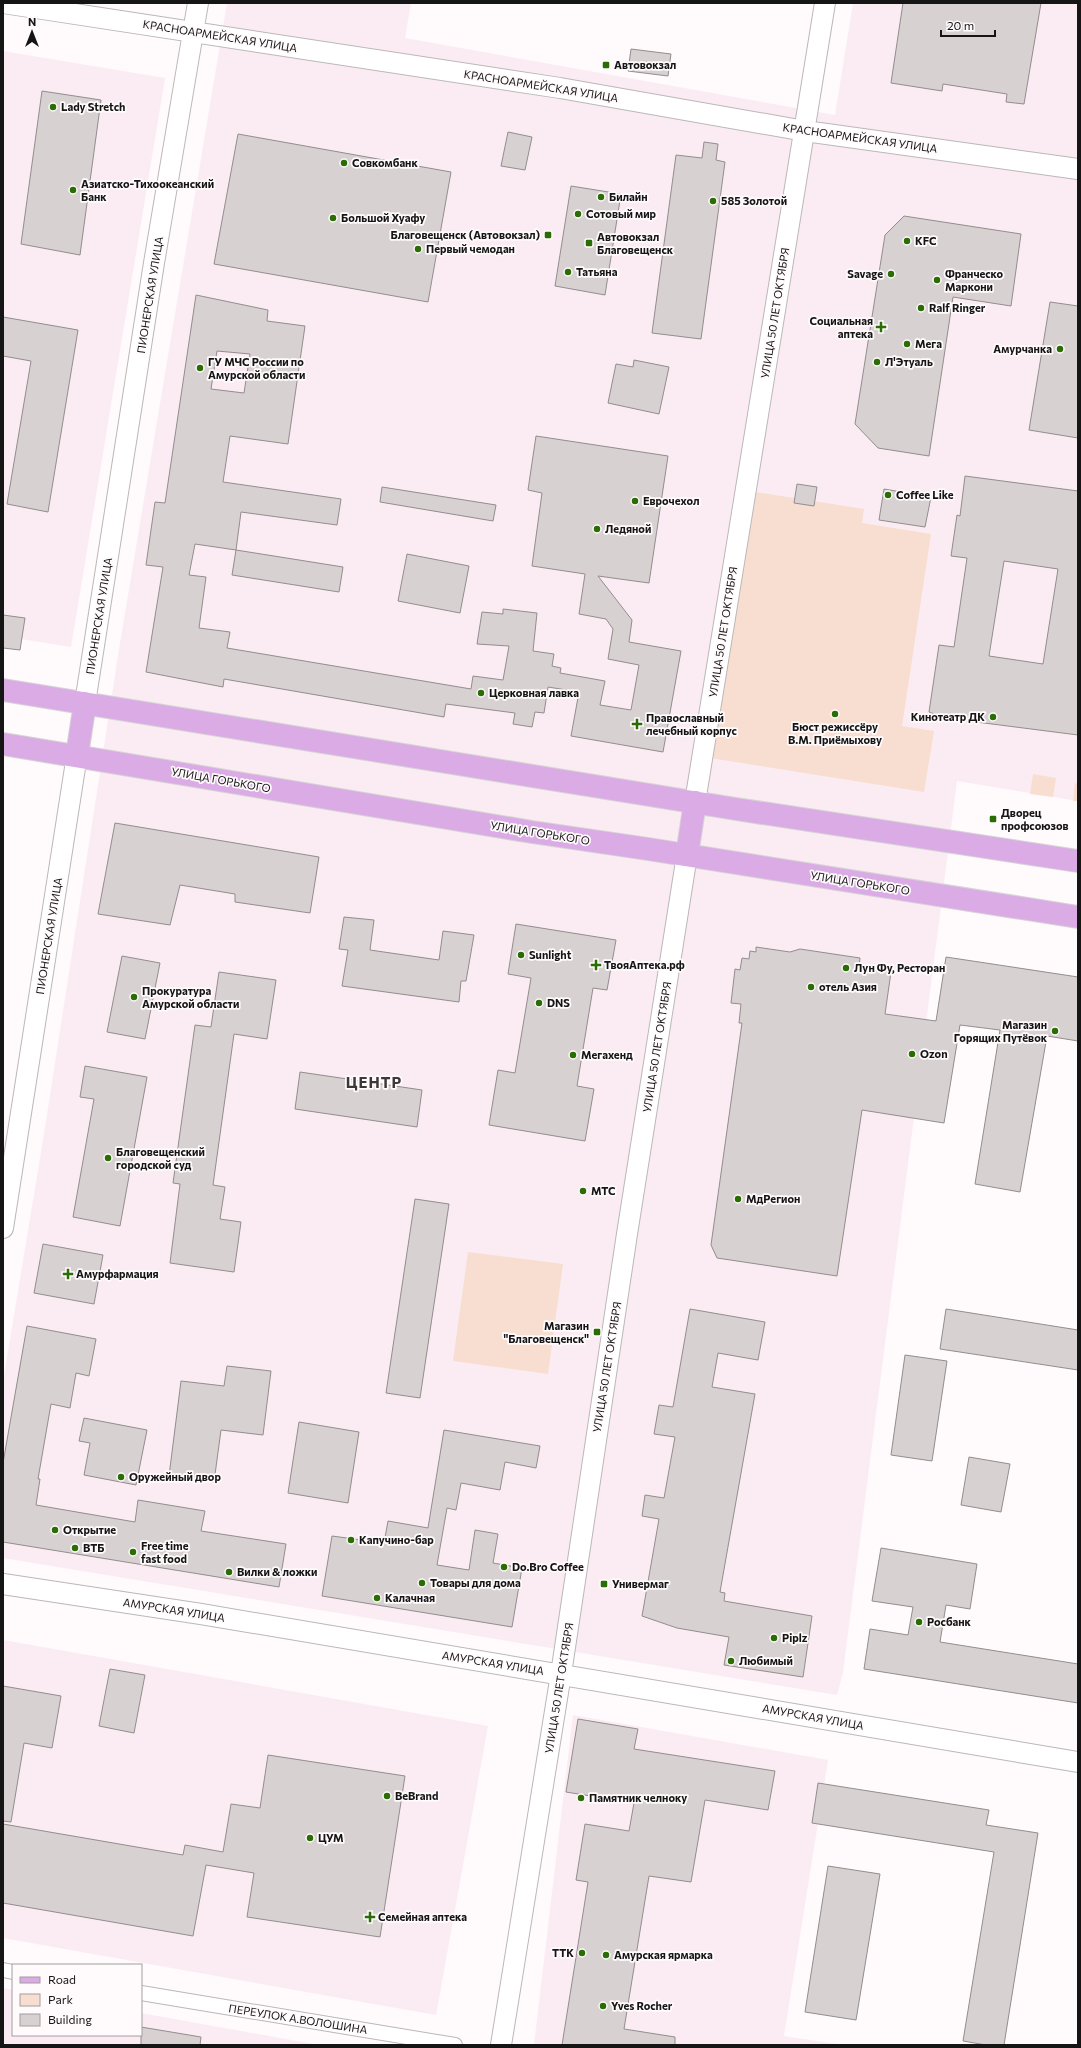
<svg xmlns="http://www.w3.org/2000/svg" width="1081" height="2048" font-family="Commissioner,sans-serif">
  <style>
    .built { fill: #faecf2 }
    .green { fill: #f8ded0 }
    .building { fill: #d7d1d1; stroke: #938d8d; fill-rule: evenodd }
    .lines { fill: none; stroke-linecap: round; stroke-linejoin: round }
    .street-casing { stroke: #bcb7b9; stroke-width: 16 }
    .secondary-casing { stroke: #bcb7b9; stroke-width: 22 }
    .primary-casing { stroke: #d5d5d5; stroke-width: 24 }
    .street { stroke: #fff; stroke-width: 14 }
    .secondary { stroke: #fff; stroke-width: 20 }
    .primary { stroke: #dbabe5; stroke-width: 22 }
    .poi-dot { fill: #2a6d05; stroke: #fffafc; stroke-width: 1.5 }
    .labels { text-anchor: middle; stroke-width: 3.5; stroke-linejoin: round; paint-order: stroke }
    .street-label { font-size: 11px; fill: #161515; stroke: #fffafc }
    .poi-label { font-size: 11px; font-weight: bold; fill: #161515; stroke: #fffafc; text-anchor: start }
    .district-label { font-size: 15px; font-weight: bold; letter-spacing: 1px; fill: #3c383a; stroke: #fffafc }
  </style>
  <rect width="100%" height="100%" fill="#fffafc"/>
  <!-- built -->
  <path class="built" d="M227,3H411L405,38L835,115L853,3H1078V801L957,781L843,1672L837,1695L3,1558V1382L44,1134L120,643Z
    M3,51L165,78L71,647L3,636Z
    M3,1640L488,1726L436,2015L3,1938Z
    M573,1715L828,1760L784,2036L843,2045H534Z
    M3,1988L13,1990V2035H141V2013L319,2045H3Z"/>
  <!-- green -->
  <path class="green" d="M755,492L864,509L862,523L931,534L902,726L934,731L924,792L710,758Z
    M1033,774L1056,778L1053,797L1030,794Z
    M1075,783L1078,784V801H1073Z
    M468,1252L563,1264L548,1374L453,1361Z"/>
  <!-- building -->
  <path class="building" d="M903,3H1041L1024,104L1006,102L1007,94L943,84L942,91L891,83Z
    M631,49L671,54L668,76L628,71Z
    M42,91L101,100L80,255L21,244Z
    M508,132L532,137L525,170L501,166Z
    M238,134L451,172L428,302L214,264Z
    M704,142L718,144L716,160L725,162L701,339L652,333L676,155L702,158Z
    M571,186L621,194L605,295L555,286Z
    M904,216L1021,234L1011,306L953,297L929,456L878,448L855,424L885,235Z
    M196,295L268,310L267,321L305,326L288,444L230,436L223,482L341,499L337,525L241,512L236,550L195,544L189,575L206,577L199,628L230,632L227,648L471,689L473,676L503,680L509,646L477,644L482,612L503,614V609L537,613L533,651L554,654L552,666L561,668L560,673L605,681L600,705L631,710L639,665L608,659L613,629L606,619L579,614L585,574L532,566L542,493L528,490L536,436L668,456L649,583L598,576L632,620L629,642L681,651L663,752L571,736L579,692L548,687L544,713L535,712L532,727L513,724L515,713L446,704L444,717L224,679L223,687L146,672L163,567L146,565L155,502L165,503ZM217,351L250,354L244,393L211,389Z
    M1050,302L1078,306V438L1029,430Z
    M3,317L78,330L48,512L7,504L31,361L3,356Z
    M634,360L669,367L659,414L608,403L616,364L633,367Z
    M965,476L1078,491V735L945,718L929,712L939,645L954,647L967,558L951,556L957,515L960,516ZM1004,561L1058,569L1043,664L989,656Z
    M797,484L817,487L814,506L794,503Z
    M382,487L496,505L493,521L380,502Z
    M884,489L931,497L925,527L879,520Z
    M236,550L343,567L339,592L232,575Z
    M407,554L469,566L460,613L398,601Z
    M3,615L25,618L20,650L3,648Z
    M115,823L319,857L310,913L235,902V894L180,885L170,925L98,914Z
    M344,917L374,920L370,950L439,960L443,931L474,935L466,981H461L459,1002L342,986L348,950L339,949Z
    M516,924L616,940L607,990L593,988L577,1086L594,1089L585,1141L489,1125L498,1070L515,1073L531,978L508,974Z
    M756,947L790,952L800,949L860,958L859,967L891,972L885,1014L936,1021L946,957L1078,977V1041L1047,1036L1020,1192L975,1184L1000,1030L960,1025L944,1123L862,1110L837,1276L717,1258L711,1245L742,1023H739L741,1004L731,1003L735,969L740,970L742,958L749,959L750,951L756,952Z
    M122,956L160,963L145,1039L107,1032Z
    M219,972L276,980L267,1039L234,1034L213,1185L225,1187L220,1219L241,1222L234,1272L170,1263L180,1184L173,1183L195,1025L211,1027Z
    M85,1066L147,1077L120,1226L73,1217L94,1099L80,1097Z
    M300,1072L422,1090L417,1127L295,1109Z
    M415,1199L449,1204L420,1398L386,1393Z
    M43,1244L103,1255L94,1304L34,1293Z
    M690,1309L765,1322L758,1360L718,1353L712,1387L755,1394L720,1592L725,1593L724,1601L812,1616L803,1677L724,1665L729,1637L677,1628L642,1616L659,1519L642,1516L645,1495L664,1498L675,1437L654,1434L659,1405L673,1407Z
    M946,1309L1078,1330V1370L940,1349Z
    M27,1326L96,1339L89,1376L76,1373L70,1408L51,1404L38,1479H40L36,1505L135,1522L138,1500L205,1511L201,1531L286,1544L279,1587L3,1542V1463Z
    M905,1355L947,1361L932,1461L891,1455Z
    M227,1366L271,1371L263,1435L221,1430L214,1482L169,1476L181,1381L224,1386Z
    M84,1418L147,1430L136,1485L84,1475L90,1443L79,1441Z
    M299,1422L359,1432L348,1503L288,1493Z
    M444,1430L540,1446L536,1468L505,1462L500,1490L461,1483L456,1510L447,1508L437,1565L469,1570L475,1530L498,1534L493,1563L522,1568L512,1627L322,1596L332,1536L384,1543L388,1521L428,1528Z
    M969,1457L1010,1464L1001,1512L961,1505Z
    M881,1548L977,1564L970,1609L946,1605L940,1642L1078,1664V1703L864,1669L870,1629L908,1635L913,1607L872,1601Z
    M110,1669L145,1675L134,1733L99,1726Z
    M3,1686L61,1696L52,1748L24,1743L11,1822L3,1821Z
    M578,1719L638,1729L634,1749L775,1771L768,1810L705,1800L691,1882L649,1876L624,2029L675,2037V2045H562L588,1882L576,1880L585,1824L629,1831L634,1803L566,1792Z
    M268,1755L405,1776L380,1937L247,1917L254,1873L206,1865L193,1936L3,1903V1824L183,1855L185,1845L223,1852L231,1804L260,1808Z
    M818,1783L989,1810L986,1825L1038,1833L1004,2045H986L963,2041L994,1852L812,1823Z
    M828,1866L880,1874L856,2020L805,2012Z
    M141,2027L201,2037L200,2045H141Z"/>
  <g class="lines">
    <defs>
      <path id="street" d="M3,1970L13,1972
        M141,1993L455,2045"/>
      <path id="secondary" d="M3,3L560,88L805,131L1078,169
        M85,703L154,263L198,3
        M695,802L825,3
        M3,1228L77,755
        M3,1584L201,1614L1078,1762
        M501,2045L561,1674L627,1234L687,855"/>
      <path id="primary" d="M3,690L736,809L1078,861
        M3,744L532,832L648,849L1078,917
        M77,755L85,703
        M687,855L695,802"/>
    </defs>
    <!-- street casing -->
    <use href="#street" class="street-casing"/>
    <!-- secondary casing -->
    <use href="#secondary" class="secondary-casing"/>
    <!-- primary casing -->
    <use href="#primary" class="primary-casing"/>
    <!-- street -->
    <use href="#street" class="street"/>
    <!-- secondary -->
    <use href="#secondary" class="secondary"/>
    <!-- primary -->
    <use href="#primary" class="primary"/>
  </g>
  <!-- markers -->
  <g class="poi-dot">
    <rect x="602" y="61" width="8" height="8" rx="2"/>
    <circle cx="53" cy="107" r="4"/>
    <circle cx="344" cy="163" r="4"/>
    <circle cx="73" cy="190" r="4"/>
    <circle cx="601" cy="197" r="4"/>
    <circle cx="713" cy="201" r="4"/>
    <circle cx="578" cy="214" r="4"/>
    <circle cx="333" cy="218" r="4"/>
    <rect x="544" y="231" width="8" height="8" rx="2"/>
    <circle cx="907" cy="241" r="4"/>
    <rect x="585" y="239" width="8" height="8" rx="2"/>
    <circle cx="418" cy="249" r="4"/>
    <circle cx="568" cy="272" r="4"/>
    <circle cx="891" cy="274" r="4"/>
    <circle cx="937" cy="280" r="4"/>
    <circle cx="921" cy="308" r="4"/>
    <path d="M879 321h4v4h4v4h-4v4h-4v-4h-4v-4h4z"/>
    <circle cx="907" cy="344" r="4"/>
    <circle cx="1060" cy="349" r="4"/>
    <circle cx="877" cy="362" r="4"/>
    <circle cx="200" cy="368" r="4"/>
    <circle cx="888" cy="495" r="4"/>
    <circle cx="635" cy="501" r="4"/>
    <circle cx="597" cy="529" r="4"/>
    <circle cx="481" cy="693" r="4"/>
    <circle cx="835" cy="714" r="4"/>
    <circle cx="993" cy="717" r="4"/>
    <path d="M635 718h4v4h4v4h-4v4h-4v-4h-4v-4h4z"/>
    <rect x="989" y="815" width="8" height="8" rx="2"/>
    <circle cx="521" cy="955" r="4"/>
    <path d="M594 959h4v4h4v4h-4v4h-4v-4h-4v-4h4z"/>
    <circle cx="846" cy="968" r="4"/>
    <circle cx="811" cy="987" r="4"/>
    <circle cx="134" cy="997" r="4"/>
    <circle cx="539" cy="1003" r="4"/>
    <circle cx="1055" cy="1031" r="4"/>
    <circle cx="912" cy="1054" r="4"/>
    <circle cx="573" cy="1055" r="4"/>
    <circle cx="108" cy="1158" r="4"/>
    <circle cx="583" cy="1191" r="4"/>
    <circle cx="738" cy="1199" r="4"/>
    <path d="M66 1268h4v4h4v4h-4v4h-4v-4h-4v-4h4z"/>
    <rect x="593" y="1328" width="8" height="8" rx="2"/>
    <circle cx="121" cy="1477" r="4"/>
    <circle cx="55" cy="1530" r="4"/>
    <circle cx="351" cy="1540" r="4"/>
    <circle cx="75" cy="1548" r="4"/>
    <circle cx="133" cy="1552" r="4"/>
    <circle cx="504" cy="1567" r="4"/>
    <circle cx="229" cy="1572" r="4"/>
    <circle cx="422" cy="1583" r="4"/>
    <rect x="600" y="1580" width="8" height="8" rx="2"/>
    <circle cx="377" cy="1598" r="4"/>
    <circle cx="919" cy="1622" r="4"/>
    <circle cx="774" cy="1638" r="4"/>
    <circle cx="731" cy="1661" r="4"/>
    <circle cx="387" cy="1796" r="4"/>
    <circle cx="581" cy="1798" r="4"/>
    <circle cx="310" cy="1838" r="4"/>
    <path d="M368 1911h4v4h4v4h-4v4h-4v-4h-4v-4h4z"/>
    <circle cx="582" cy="1953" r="4"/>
    <circle cx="606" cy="1955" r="4"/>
    <circle cx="603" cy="2006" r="4"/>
  </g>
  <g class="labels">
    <!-- street labels -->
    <g class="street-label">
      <text transform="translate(220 36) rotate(9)" y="4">КРАСНОАРМЕЙСКАЯ УЛИЦА</text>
      <text transform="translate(541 86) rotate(9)" y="4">КРАСНОАРМЕЙСКАЯ УЛИЦА</text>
      <text transform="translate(860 138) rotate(8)" y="4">КРАСНОАРМЕЙСКАЯ УЛИЦА</text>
      <text transform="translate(150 295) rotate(-81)" y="4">ПИОНЕРСКАЯ УЛИЦА</text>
      <text transform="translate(775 313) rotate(-81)" y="4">УЛИЦА 50 ЛЕТ ОКТЯБРЯ</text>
      <text transform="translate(99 616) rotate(-81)" y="4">ПИОНЕРСКАЯ УЛИЦА</text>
      <text transform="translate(723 632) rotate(-81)" y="4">УЛИЦА 50 ЛЕТ ОКТЯБРЯ</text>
      <text transform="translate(221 780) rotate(10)" y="4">УЛИЦА ГОРЬКОГО</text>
      <text transform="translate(540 833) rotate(9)" y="4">УЛИЦА ГОРЬКОГО</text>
      <text transform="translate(860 883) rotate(9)" y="4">УЛИЦА ГОРЬКОГО</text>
      <text transform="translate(49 936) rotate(-81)" y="4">ПИОНЕРСКАЯ УЛИЦА</text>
      <text transform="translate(657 1047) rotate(-81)" y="4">УЛИЦА 50 ЛЕТ ОКТЯБРЯ</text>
      <text transform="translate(607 1367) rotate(-81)" y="4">УЛИЦА 50 ЛЕТ ОКТЯБРЯ</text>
      <text transform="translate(174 1610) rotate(9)" y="4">АМУРСКАЯ УЛИЦА</text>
      <text transform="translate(493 1663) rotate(9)" y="4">АМУРСКАЯ УЛИЦА</text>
      <text transform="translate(559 1688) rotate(-81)" y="4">УЛИЦА 50 ЛЕТ ОКТЯБРЯ</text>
      <text transform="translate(813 1717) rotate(10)" y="4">АМУРСКАЯ УЛИЦА</text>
      <text transform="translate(298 2019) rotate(9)" y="4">ПЕРЕУЛОК А.ВОЛОШИНА</text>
    </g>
    <!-- poi labels -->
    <g class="poi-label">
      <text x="614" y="69">Автовокзал</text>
      <text x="61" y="111">Lady Stretch</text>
      <text x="352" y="167">Совкомбанк</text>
      <text x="81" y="188">Азиатско-Тихоокеанский<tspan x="81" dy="13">Банк</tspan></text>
      <text x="609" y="201">Билайн</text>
      <text x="721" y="205">585 Золотой</text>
      <text x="586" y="218">Сотовый мир</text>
      <text x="341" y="222">Большой Хуафу</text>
      <text x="540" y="239" text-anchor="end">Благовещенск (Автовокзал)</text>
      <text x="597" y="241">Автовокзал<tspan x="597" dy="13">Благовещенск</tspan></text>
      <text x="915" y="245">KFC</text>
      <text x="426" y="253">Первый чемодан</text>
      <text x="576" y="276">Татьяна</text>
      <text x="883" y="278" text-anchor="end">Savage</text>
      <text x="945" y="278">Франческо<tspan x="945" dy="13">Маркони</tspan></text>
      <text x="929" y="312">Ralf Ringer</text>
      <text x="873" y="325" text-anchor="end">Социальная<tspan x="873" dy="13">аптека</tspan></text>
      <text x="915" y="348">Мега</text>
      <text x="1052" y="353" text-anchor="end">Амурчанка</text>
      <text x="208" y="366">ГУ МЧС России по<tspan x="208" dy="13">Амурской области</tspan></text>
      <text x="885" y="366">Л'Этуаль</text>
      <text x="896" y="499">Coffee Like</text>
      <text x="643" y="505">Еврочехол</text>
      <text x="605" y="533">Ледяной</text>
      <text x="489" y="697">Церковная лавка</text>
      <text x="985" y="721" text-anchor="end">Кинотеатр ДК</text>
      <text x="646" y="722">Православный<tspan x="646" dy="13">лечебный корпус</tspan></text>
      <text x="835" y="731" text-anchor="middle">Бюст режиссёру<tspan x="835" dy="13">В.М. Приёмыхову</tspan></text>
      <text x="1001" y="817">Дворец<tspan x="1001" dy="13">профсоюзов</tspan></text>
      <text x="529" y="959">Sunlight</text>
      <text x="604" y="969">ТвояАптека.рф</text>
      <text x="854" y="972">Лун Фу, Ресторан</text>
      <text x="819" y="991">отель Азия</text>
      <text x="142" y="995">Прокуратура<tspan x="142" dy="13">Амурской области</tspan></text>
      <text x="547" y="1007">DNS</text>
      <text x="1047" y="1029" text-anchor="end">Магазин<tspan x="1047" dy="13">Горящих Путёвок</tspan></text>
      <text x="920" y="1058">Ozon</text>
      <text x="581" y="1059">Мегахенд</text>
      <text x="116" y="1156">Благовещенский<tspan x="116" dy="13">городской суд</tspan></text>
      <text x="591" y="1195">МТС</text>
      <text x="746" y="1203">МдРегион</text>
      <text x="76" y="1278">Амурфармация</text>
      <text x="589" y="1330" text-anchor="end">Магазин<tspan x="589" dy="13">"Благовещенск"</tspan></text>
      <text x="129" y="1481">Оружейный двор</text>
      <text x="63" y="1534">Открытие</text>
      <text x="359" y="1544">Капучино-бар</text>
      <text x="141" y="1550">Free time<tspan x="141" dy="13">fast food</tspan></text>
      <text x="83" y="1552">ВТБ</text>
      <text x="512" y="1571">Do.Bro Coffee</text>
      <text x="237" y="1576">Вилки &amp; ложки</text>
      <text x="430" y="1587">Товары для дома</text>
      <text x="612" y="1588">Универмаг</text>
      <text x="385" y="1602">Калачная</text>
      <text x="927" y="1626">Росбанк</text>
      <text x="782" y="1642">Piplz</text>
      <text x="739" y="1665">Любимый</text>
      <text x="395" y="1800">BeBrand</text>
      <text x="589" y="1802">Памятник челноку</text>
      <text x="318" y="1842">ЦУМ</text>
      <text x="378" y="1921">Семейная аптека</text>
      <text x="574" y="1957" text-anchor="end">ТТК</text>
      <text x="614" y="1959">Амурская ярмарка</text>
      <text x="611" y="2010">Yves Rocher</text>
    </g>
    <!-- district labels -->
    <g class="district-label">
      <text x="374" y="1088">ЦЕНТР</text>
    </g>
  </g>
  <!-- border -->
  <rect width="1081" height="2048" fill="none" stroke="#161515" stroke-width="8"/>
  <!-- legend -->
  <rect x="12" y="1964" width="130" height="72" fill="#fffafc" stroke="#a29ea0"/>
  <rect x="20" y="1977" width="20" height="6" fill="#dbabe5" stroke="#a29ea0"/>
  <text x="48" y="1984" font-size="12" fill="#161515">Road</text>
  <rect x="20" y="1994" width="20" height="12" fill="#f8ded0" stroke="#a29ea0"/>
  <text x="48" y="2004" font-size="12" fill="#161515">Park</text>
  <rect x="20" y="2014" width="20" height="12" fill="#d7d1d1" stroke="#a29ea0"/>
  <text x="48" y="2024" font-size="12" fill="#161515">Building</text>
  <!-- north arrow -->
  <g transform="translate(32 32)" stroke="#fffafc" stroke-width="3" paint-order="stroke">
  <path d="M0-3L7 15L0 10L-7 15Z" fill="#161515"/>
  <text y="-6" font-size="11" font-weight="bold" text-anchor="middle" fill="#161515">N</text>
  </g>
  <!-- scale -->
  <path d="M941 30v6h54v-6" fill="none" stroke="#161515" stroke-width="2"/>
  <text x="947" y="30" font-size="12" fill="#161515" stroke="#fffafc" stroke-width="3" paint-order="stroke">20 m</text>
</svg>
